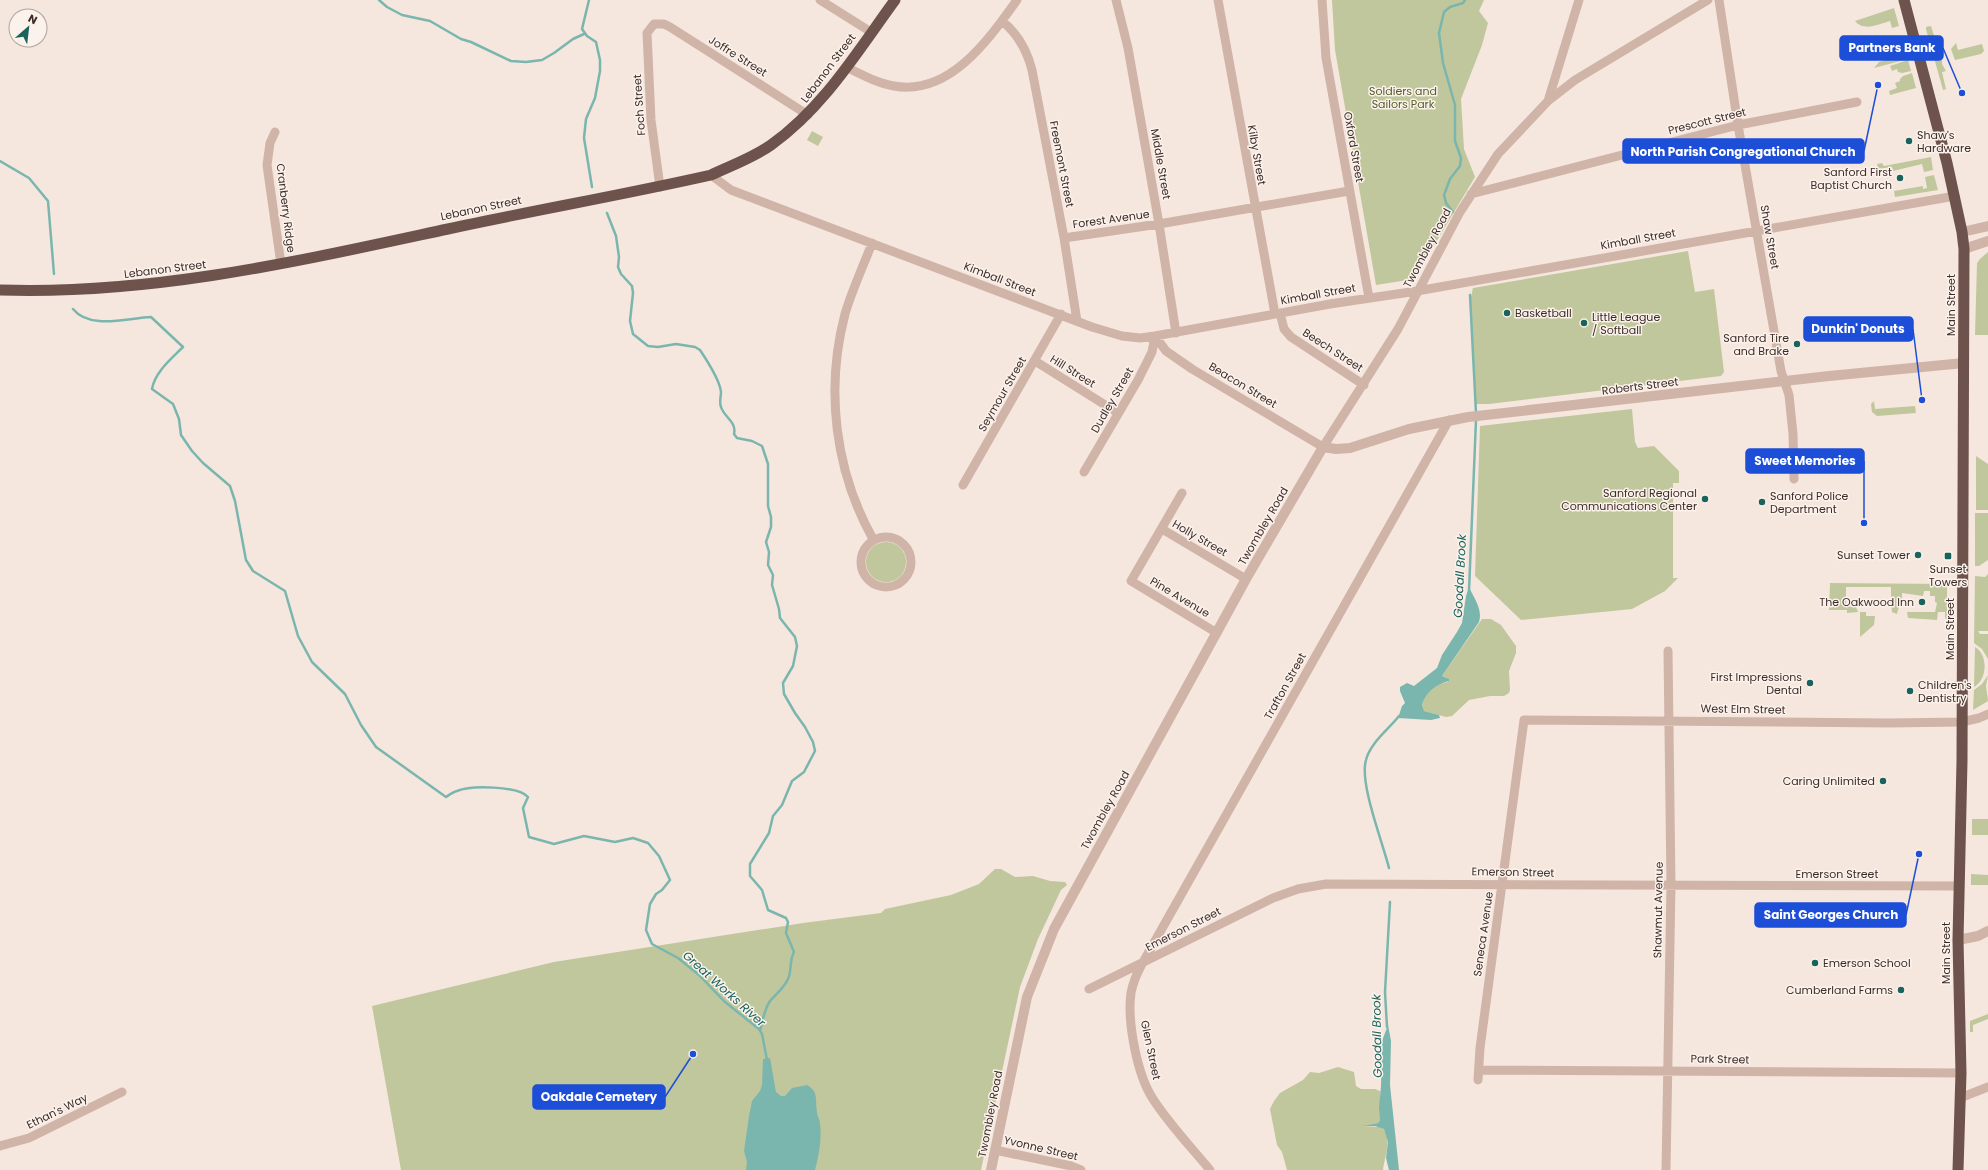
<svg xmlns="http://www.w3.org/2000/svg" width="1988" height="1170" font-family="Poppins,sans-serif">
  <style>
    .green { fill: #c0c79c }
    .water { fill: #7ab6ae }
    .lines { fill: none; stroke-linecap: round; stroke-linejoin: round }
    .stream { stroke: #7ab6ae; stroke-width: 2.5 }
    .minor { stroke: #d0b4a8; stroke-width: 9 }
    .tertiary { stroke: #d0b4a8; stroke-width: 10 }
    .trunk { stroke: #6e524c; stroke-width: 11 }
    .poi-dot { fill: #19635b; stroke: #fcf2ec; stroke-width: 1.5 }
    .labels { text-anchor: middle; stroke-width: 3; stroke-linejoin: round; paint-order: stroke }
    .street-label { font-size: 11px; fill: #3c2c29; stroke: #fcf2ec }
    .park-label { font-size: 11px; fill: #535d2a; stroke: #fcf2ec }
    .poi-label { font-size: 11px; fill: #3c2c29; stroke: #fcf2ec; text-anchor: end }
    .water-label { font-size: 12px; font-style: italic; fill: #19635b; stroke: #fcf2ec }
    .leader { fill: none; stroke: #1d4ed8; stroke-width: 1.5 }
    .callout-dot { fill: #1d4ed8; stroke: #fcf2ec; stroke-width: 1.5 }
    .callout { fill: #1d4ed8; stroke: #1d4ed8; stroke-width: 1.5 }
    .callout-label { font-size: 12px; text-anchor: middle; font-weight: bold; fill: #fff }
  </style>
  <rect width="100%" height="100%" fill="#f5e7de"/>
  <!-- green -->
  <path class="green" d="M1332,0H1484L1479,11L1488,23L1482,45L1461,99L1464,149L1475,177L1414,279L1376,285L1335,50Z
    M1894,8L1899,26L1892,28L1890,21C1879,24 1864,32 1855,21Z
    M1931,26L1938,48H1942V64L1946,71L1942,72L1946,89L1943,90L1926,29V27Z
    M1956,43L1958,50L1982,44L1984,51L1981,54L1955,60L1951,49Z
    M1906,54L1908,59L1874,68L1879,62Z
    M1908,60L1911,71L1902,73L1898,72L1897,69L1892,71L1890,66Z
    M1912,73L1916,88L1890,95L1889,91L1897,88L1895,83L1900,81V79L1903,76Z
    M812,131L823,137L818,146L807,140Z
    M1931,157L1933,170L1924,172L1922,164L1893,171L1892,167L1878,169L1877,164L1882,163L1884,166Z
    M1934,175L1938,190L1895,197L1894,191L1923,186V189L1927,188L1925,177Z
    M1688,251L1695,292L1714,289L1724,372L1721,376L1489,404H1476L1470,301L1473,288Z
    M1988,252V335H1975L1977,263L1980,259Z
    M1874,401L1875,409L1915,406L1916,413L1877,416L1872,412L1871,404Z
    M1632,409L1635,442L1638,448L1654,446L1679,471V483H1673V578H1678L1665,591L1632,609L1521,620L1475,576L1480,426Z
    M1976,456L1988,464V510H1976Z
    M1975,513H1988V560L1979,566H1975Z
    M866 562a20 20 0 1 1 40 0a20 20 0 1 1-40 0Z
    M1988,574V631H1978L1980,634H1988V659L1982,649L1974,643L1975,576L1985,577Z
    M1830,583L1947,584V620L1945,618V612H1938L1937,620L1908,618L1907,612H1935L1937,603L1935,602V596H1930V591H1924L1923,596L1902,593V606H1899L1897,614L1892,612L1891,603L1870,602V600L1891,601V587H1846V606L1856,607L1858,612L1847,613V610H1829Z
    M1860,612H1866V616H1875L1874,625L1860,637Z
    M1482,619H1491L1501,625L1516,646V653L1509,671L1510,690L1509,693L1504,696H1490L1469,700L1452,716L1446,717L1424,711C1416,697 1437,683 1448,682L1447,678L1442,676Z
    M1975,647C1988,654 1988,679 1974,687Z
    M1988,675L1986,686L1988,701L1973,710L1974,690L1982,684Z
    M1972,819H1988V835H1972Z
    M995,869H1001L1015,877L1033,876L1050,881L1065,882L1067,885L1061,890L1038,939L1020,987L981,1170H401L372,1006L554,962L803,923L881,913L885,909L951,895L979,884Z
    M1971,874L1988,875V885H1971Z
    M1988,1014V1019L1973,1025V1032H1970V1021Z
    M1338,1067L1354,1072L1356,1086L1361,1089H1375L1380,1091V1120L1378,1123L1364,1126L1381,1127C1394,1135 1384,1158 1383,1170H1287L1282,1152L1277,1145L1270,1109L1274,1101L1280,1093L1303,1080L1310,1072L1319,1073Z"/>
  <!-- water -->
  <path class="water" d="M1469,587C1474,598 1483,610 1479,622L1442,676L1449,679V681C1437,684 1425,692 1422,705L1424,711L1439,715L1440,718L1431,720L1398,718L1402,706L1405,703L1400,691V687L1407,683L1414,686L1437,668L1442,655L1457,632L1462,623L1466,596Z
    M1388,1025L1391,1041L1390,1085L1399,1170H1389L1386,1158L1388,1142L1384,1129L1375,1126H1363L1378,1123L1380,1120L1379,1107L1381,1086L1382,1041Z
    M770,1058L776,1092L781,1096H785L792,1088L807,1085C819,1092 815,1099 817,1112C817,1116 820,1119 820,1124C822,1139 819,1155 815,1170H746L747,1162L744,1151L749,1116L752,1101L760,1091L762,1085L763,1059Z"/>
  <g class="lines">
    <!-- stream -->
    <path class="stream" d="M379,0L387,7L402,15L430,21L461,39L471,42L511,61L526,62L542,60L554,53L573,39L584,34
      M589,0L582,29L587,36L596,42L600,60V71L595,98L586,119L584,138L592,187
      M0,161L29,178L48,201L54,274
      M1453,212L1446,203L1444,195L1450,179L1460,166L1461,158L1455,141V105L1443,63L1439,33L1444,12L1450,7L1463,3L1465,0
      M607,213L616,236L619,257L618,267L621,274L632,286L633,293L630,321L633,334L648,346L658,347L676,344L695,347L700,350C706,359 720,381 721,392C721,397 719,402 721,407C724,417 737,422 734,434L737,438L752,441L762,446L768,464V506L771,517V527L766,542L769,552L768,565L773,575L772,585L779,609L780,618L795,637L797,646L793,666L783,683L784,694L795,713L805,727L813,742L815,751L804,772L792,781L782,805L773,816L769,833L750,864V876L762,890L768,910L786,918L788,922L786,933L794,952C789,961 792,971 788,979C784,988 776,994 770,1001C764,1010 763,1020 760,1031
      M1470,295L1476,413
      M73,309C90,330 127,318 151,317L183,347C171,359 155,372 152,389L173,404L179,419L181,435L192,451L203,463L230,486L235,501L246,560L253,571L285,591L298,636L312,662L345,694L361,725L376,747L446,797C449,795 453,792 457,791C471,785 518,786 528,797L523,808L529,837L554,844L584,836L615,842L633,838L648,843L659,856L670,880L662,890L656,894L650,904L646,930L652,944L678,958L699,975L725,1002L759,1029L762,1034L767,1060
      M1469,591L1476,420
      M1389,868C1383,843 1359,783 1366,760C1370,743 1389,729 1399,716
      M1387,1027L1385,992L1390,902"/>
    <!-- minor -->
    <path class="minor" d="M820,0L871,32
      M1116,0L1128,48L1159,224L1176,333
      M1218,0L1275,314
      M1322,0L1326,58L1369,298
      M1719,0L1738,125L1781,371L1789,395L1793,434L1794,479
      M1002,21C1018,34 1027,50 1032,70L1064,238L1077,321
      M846,67C862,75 877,83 894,86C950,96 989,39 1017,0
      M1548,101L1579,0
      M275,132L270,143L267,165L281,264
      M711,175L731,190L1092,327L1122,336L1140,338L1155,336L1330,304L1417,291L1955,196
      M660,187L651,120L647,33L654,24H664L670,27L808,115
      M1471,194L1738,125L1857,102
      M1064,238L1159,224L1349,191
      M872,243C863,267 852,290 845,314C825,390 835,471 873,539
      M1280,313L1284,329L1291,337L1364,385
      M1155,336L1166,351L1192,369L1323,447L1398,329L1460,212L1498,154L1548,101L1575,80L1708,0
      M1035,361L1118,413
      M1084,472L1138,380L1152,352L1155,336
      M963,485L1061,314
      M1182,493L1131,581L1217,633
      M1162,529L1246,579
      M861 562a25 25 0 1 1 50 0a25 25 0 1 1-50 0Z
      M1089,989L1273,898L1298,889L1326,884L1959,886
      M1479,1070L1961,1073
      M1478,1080L1480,1048L1524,720L1889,723L1962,722L1979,718L1988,714
      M1960,1098L1988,1087
      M0,1146L29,1138L122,1092
      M995,1150L1071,1166L1081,1170
      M1210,1170C1191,1147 1169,1124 1153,1099C1137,1075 1127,1021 1131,993C1133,982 1137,973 1142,964L1449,420
      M1666,1170L1671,885L1668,651"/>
    <!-- tertiary -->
    <path class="tertiary" d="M1962,232L1988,226
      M1964,249L1988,241
      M1958,940L1978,936L1988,931
      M991,1170L1027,997L1054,929L1246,579L1323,447L1336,449L1350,448L1409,429L1468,417L1829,376L1964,363"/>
    <!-- trunk -->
    <path class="trunk" d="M1904,0L1947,163L1962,232L1964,249L1962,761L1958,940L1961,1073L1958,1170
      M0,290C153,295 299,261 448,229C535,210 623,195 711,175C730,166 753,158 771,145C824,107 857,52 895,0"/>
  </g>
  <!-- markers -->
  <g class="poi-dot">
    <circle cx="1909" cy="141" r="4"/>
    <circle cx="1900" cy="178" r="4"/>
    <circle cx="1507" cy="313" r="4"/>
    <circle cx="1584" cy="323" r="4"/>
    <circle cx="1797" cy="344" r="4"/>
    <circle cx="1705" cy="499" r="4"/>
    <circle cx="1762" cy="502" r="4"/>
    <circle cx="1918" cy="555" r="4"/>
    <rect x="1944" y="552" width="8" height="8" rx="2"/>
    <circle cx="1922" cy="602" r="4"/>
    <circle cx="1810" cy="683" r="4"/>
    <circle cx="1910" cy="691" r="4"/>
    <circle cx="1883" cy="781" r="4"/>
    <circle cx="1815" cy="963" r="4"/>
    <circle cx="1901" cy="990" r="4"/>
  </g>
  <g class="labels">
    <!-- street labels -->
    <g class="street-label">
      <text transform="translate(738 56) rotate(32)" y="4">Joffre Street</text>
      <text transform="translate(828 68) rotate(-53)" y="4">Lebanon Street</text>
      <text transform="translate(639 105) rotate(-94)" y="4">Foch Street</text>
      <text transform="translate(1707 121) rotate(-14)" y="4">Prescott Street</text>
      <text transform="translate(1354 147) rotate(80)" y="4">Oxford Street</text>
      <text transform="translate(1257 155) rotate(80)" y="4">Kilby Street</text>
      <text transform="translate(1062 164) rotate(79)" y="4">Freemont Street</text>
      <text transform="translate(1161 164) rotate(80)" y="4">Middle Street</text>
      <text transform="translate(286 208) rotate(83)" y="4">Cranberry Ridge</text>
      <text transform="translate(481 208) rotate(-12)" y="4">Lebanon Street</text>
      <text transform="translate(1111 219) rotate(-8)" y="4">Forest Avenue</text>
      <text transform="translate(1770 237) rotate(80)" y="4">Shaw Street</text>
      <text transform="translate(1638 239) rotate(-10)" y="4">Kimball Street</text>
      <text transform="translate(1427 248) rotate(-62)" y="4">Twombley Road</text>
      <text transform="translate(165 269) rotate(-7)" y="4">Lebanon Street</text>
      <text transform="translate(1000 279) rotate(21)" y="4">Kimball Street</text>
      <text transform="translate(1318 294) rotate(-10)" y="4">Kimball Street</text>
      <text transform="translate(1951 305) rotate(-90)" y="4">Main Street</text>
      <text transform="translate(1333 350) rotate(33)" y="4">Beech Street</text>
      <text transform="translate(1073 371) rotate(32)" y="4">Hill Street</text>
      <text transform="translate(1243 385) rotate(31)" y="4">Beacon Street</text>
      <text transform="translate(1640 386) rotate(-7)" y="4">Roberts Street</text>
      <text transform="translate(1002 394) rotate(-60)" y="4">Seymour Street</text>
      <text transform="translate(1112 400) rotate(-60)" y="4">Dudley Street</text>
      <text transform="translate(1263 526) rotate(-60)" y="4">Twombley Road</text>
      <text transform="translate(1200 538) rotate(30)" y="4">Holly Street</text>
      <text transform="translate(1180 597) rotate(31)" y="4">Pine Avenue</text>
      <text transform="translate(1950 629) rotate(-90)" y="4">Main Street</text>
      <text transform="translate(1285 686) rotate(-61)" y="4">Trafton Street</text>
      <text transform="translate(1743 709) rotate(1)" y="4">West Elm Street</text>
      <text transform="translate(1105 810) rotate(-61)" y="4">Twombley Road</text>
      <text transform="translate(1513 872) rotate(1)" y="4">Emerson Street</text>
      <text x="1837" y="878">Emerson Street</text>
      <text transform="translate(1658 910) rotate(-89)" y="4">Shawmut Avenue</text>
      <text transform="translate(1183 929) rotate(-27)" y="4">Emerson Street</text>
      <text transform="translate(1483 934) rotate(-82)" y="4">Seneca Avenue</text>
      <text transform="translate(1946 953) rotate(-90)" y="4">Main Street</text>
      <text transform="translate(1151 1050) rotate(78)" y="4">Glen Street</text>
      <text transform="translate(1720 1059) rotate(1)" y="4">Park Street</text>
      <text transform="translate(57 1111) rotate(-26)" y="4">Ethan's Way</text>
      <text transform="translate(990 1114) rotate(-79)" y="4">Twombley Road</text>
      <text transform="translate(1041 1148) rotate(13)" y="4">Yvonne Street</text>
    </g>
    <!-- park labels -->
    <g class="park-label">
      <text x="1403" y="95">Soldiers and<tspan x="1403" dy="13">Sailors Park</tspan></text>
    </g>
    <!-- poi labels -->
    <g class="poi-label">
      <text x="1917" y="139" text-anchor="start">Shaw's<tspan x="1917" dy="13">Hardware</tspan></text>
      <text x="1892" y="176">Sanford First<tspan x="1892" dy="13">Baptist Church</tspan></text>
      <text x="1515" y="317" text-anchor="start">Basketball</text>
      <text x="1592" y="321" text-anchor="start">Little League<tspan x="1592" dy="13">/ Softball</tspan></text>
      <text x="1789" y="342">Sanford Tire<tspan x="1789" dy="13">and Brake</tspan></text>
      <text x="1697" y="497">Sanford Regional<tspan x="1697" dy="13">Communications Center</tspan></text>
      <text x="1770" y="500" text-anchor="start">Sanford Police<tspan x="1770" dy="13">Department</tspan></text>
      <text x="1910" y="559">Sunset Tower</text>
      <text x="1948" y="573" text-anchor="middle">Sunset<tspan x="1948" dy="13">Towers</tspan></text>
      <text x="1914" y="606">The Oakwood Inn</text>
      <text x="1802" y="681">First Impressions<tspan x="1802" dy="13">Dental</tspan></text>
      <text x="1918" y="689" text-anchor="start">Children's<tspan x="1918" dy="13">Dentistry</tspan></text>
      <text x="1875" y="785">Caring Unlimited</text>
      <text x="1823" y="967" text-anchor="start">Emerson School</text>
      <text x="1893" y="994">Cumberland Farms</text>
    </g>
    <!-- water labels -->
    <g class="water-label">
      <text transform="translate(1460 576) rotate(-87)" y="4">Goodall Brook</text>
      <text transform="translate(724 989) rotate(42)" y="4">Great Works River</text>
      <text transform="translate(1377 1036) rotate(-91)" y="4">Goodall Brook</text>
    </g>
  </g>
  <!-- callouts -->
  <path class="leader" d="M1962 93L1943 48M1878 85L1864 151M1922 400L1913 329M1864 523L1864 461M1919 854L1906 915M693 1054L665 1097"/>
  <g class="callout-dot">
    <circle cx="1962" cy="93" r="4"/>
    <circle cx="1878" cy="85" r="4"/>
    <circle cx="1922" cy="400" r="4"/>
    <circle cx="1864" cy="523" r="4"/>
    <circle cx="1919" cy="854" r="4"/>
    <circle cx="693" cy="1054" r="4"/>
  </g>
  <g class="callout">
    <rect x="1840" y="36" width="103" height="24" rx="4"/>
    <rect x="1623" y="139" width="241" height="24" rx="4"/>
    <rect x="1804" y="317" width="109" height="24" rx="4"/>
    <rect x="1746" y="449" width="118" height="24" rx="4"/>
    <rect x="1755" y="903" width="151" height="24" rx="4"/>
    <rect x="533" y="1085" width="132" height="24" rx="4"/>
  </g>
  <g class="callout-label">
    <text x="1892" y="52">Partners Bank</text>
    <text x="1743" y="156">North Parish Congregational Church</text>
    <text x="1858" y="333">Dunkin' Donuts</text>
    <text x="1805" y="465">Sweet Memories</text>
    <text x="1831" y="919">Saint Georges Church</text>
    <text x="599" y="1101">Oakdale Cemetery</text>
  </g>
  <!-- north arrow -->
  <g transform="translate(28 28) rotate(28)"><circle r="19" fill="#fcf2ec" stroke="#afa39e"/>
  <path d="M0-3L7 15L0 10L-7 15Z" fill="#19635b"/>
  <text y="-6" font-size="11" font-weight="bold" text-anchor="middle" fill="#3c2c29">N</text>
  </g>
</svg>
